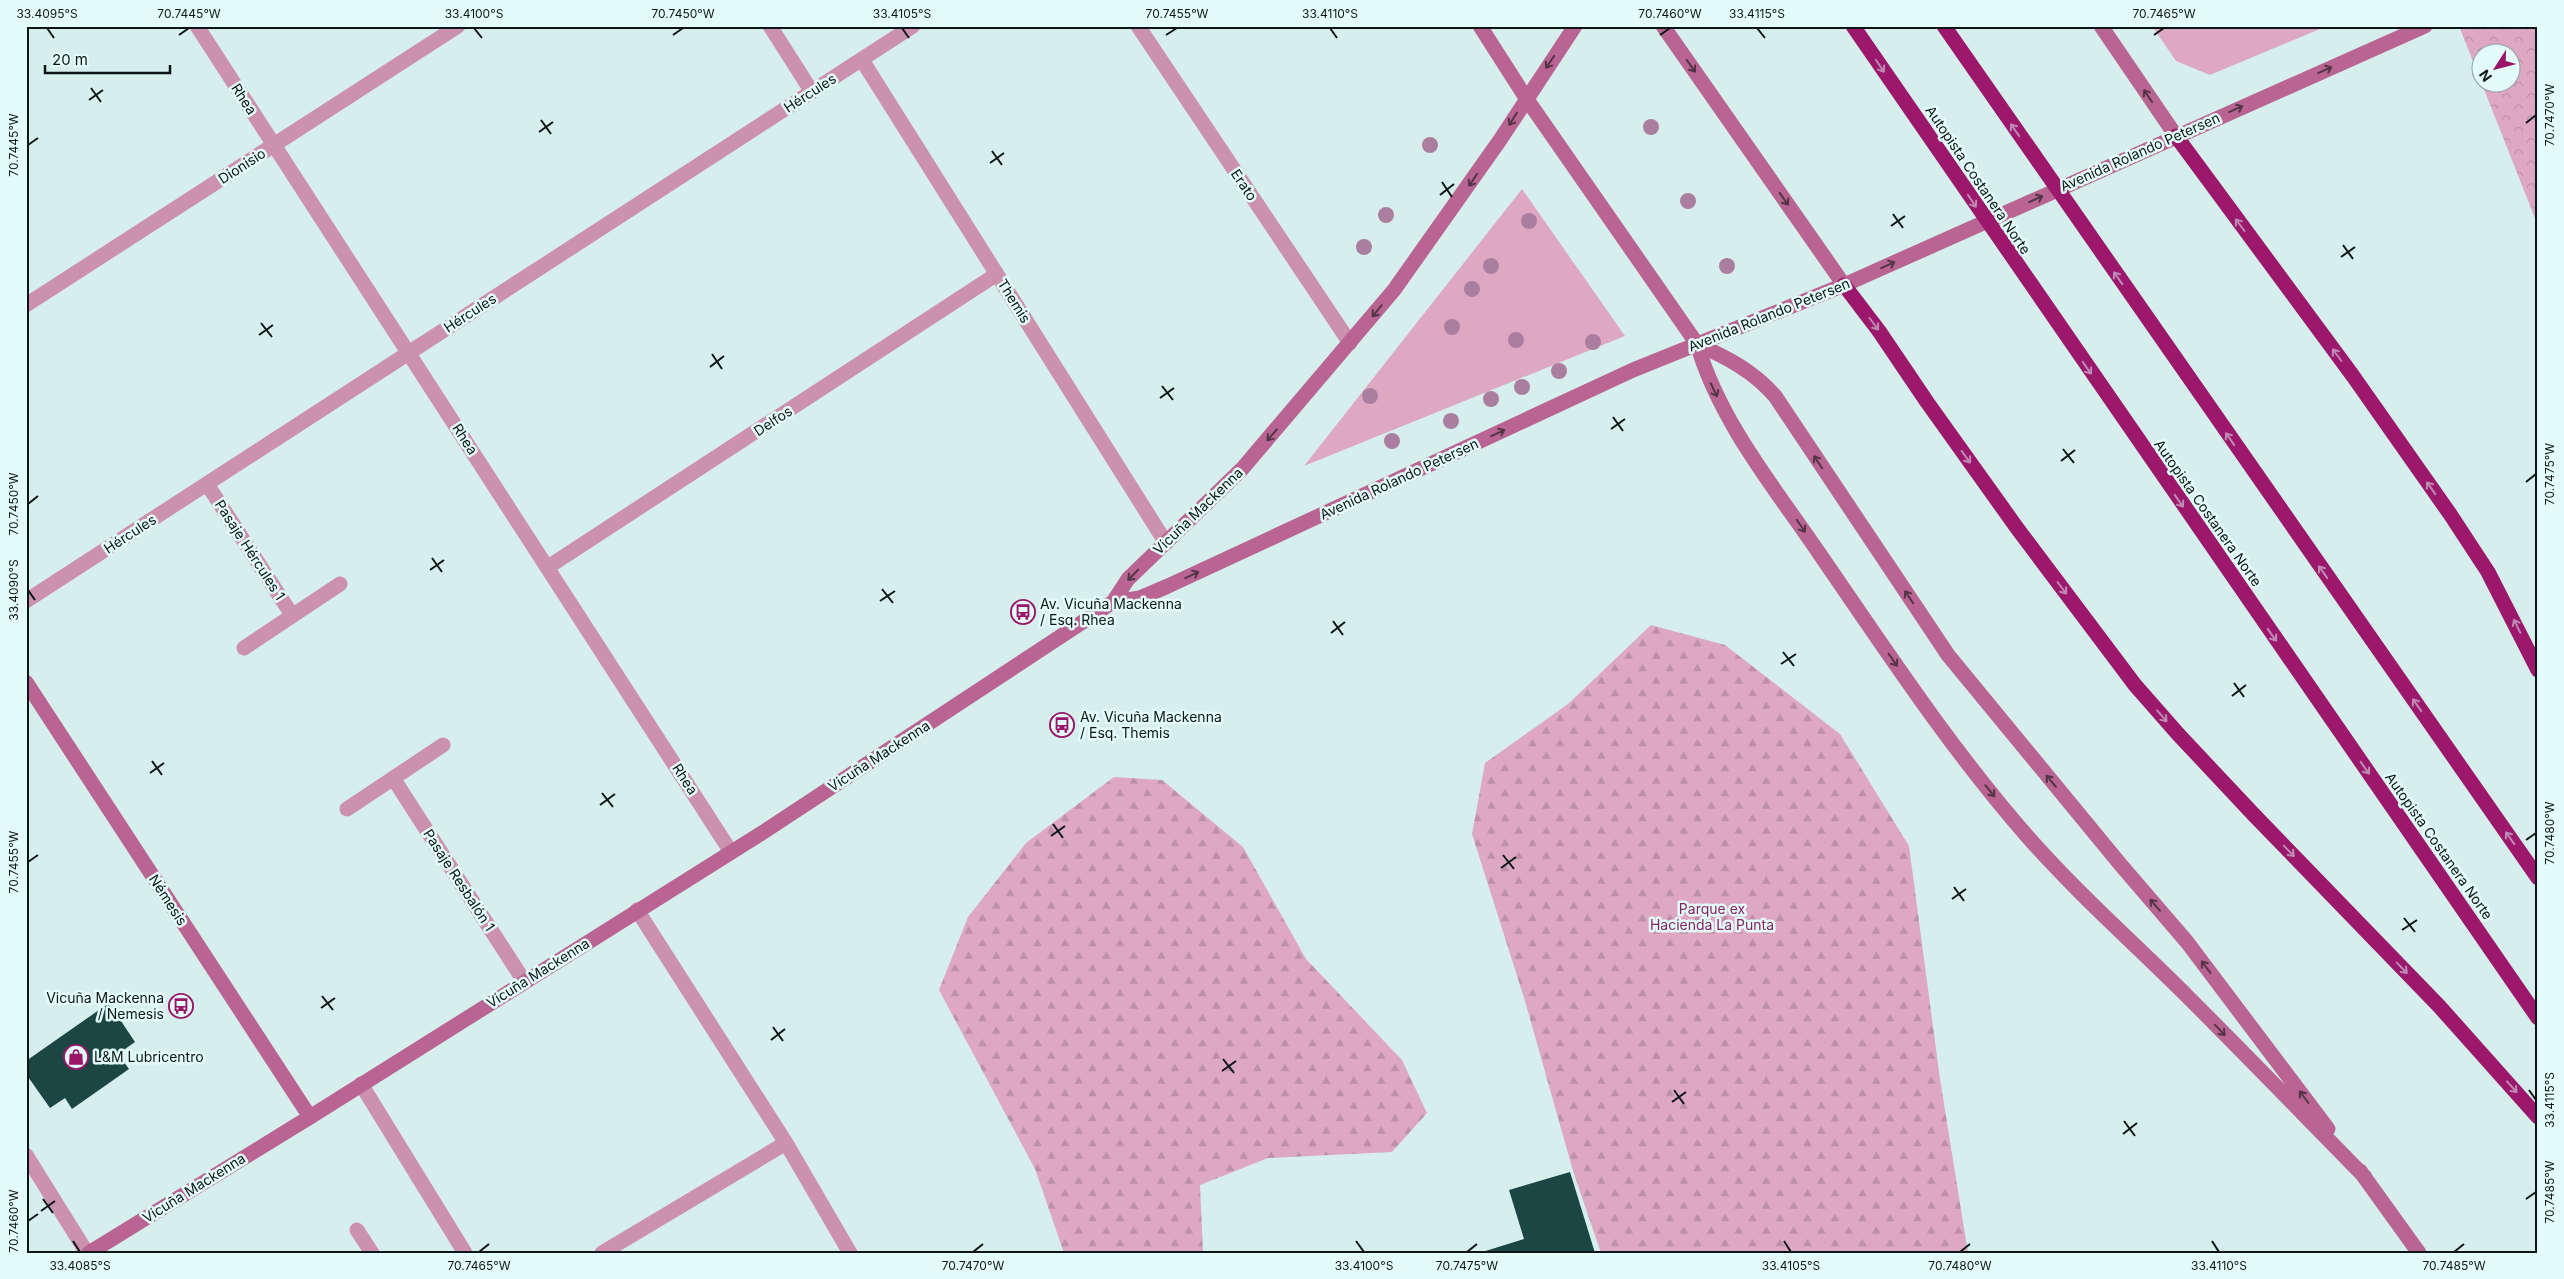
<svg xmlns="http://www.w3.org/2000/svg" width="2564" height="1279" font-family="Inter,sans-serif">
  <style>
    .green { fill: #dea8c3 }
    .forest { fill: url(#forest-firs) }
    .park { fill: url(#park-crowns); fill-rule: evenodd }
    .building { fill: #1b4644 }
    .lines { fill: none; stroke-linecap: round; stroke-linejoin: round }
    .lane { stroke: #cc91af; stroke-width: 15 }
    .street { stroke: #cc91af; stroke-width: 15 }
    .secondary { stroke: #b96492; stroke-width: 15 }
    .highway { stroke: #9b186c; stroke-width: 15 }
    .tree { fill: #ab7e9f }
    .oneway { stroke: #523547 }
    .oneway2 { stroke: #bf8ab3 }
    .ticks { fill: none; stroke: #0d1615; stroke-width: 2 }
    .labels { text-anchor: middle; stroke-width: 5; stroke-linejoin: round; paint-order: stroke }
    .street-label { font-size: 14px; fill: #0d1615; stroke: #e3fcfa }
    .poi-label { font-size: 14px; fill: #0d1615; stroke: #e3fcfa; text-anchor: start }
    .park-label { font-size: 14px; fill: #882260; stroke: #e3fcfa }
    .neatline { fill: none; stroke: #0d1615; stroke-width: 2 }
    .ticks-label { font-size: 12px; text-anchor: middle; fill: #0d1615 }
  </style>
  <defs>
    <pattern id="forest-firs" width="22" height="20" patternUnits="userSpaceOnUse" patternTransform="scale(1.25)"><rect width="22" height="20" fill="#dea8c3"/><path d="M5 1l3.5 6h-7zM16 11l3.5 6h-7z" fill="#bd90a7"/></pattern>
    <pattern id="park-crowns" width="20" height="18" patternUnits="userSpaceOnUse" patternTransform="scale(1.25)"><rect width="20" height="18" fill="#dea8c3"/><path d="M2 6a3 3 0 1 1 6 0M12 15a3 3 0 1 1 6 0" fill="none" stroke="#bd90a7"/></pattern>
  </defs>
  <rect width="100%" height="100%" fill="#d6efec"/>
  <!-- green -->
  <path class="green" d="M2152,26H2327L2210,75L2176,61Z
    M1522,189L1625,336L1304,466Z"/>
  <!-- forest -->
  <path class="forest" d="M1651,625L1725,645L1840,734L1909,846L1940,1079L1968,1253H1601L1573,1171L1525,1001L1472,834L1485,763L1568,704Z
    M1114,777L1162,780L1243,847L1306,959L1402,1060L1427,1113L1392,1152L1268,1158L1200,1185L1203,1253H1064L1035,1169L939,990L968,917L1026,843Z"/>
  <!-- park -->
  <path class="park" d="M2459,26H2538V226ZM2482,52H2512V82H2482Z"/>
  <!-- building -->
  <path class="building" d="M109,1003L135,1042L118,1054L129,1069L72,1109L65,1098L50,1108L26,1074V1061Z
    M1570,1172L1595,1253H1479L1524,1239L1509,1190Z"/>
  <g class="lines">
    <!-- lane -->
    <path class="lane" d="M361,1084L465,1253
      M786,1143L850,1253
      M357,1230L372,1253
      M602,1253L786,1143L637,910"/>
    <!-- street -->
    <path class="street" d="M197,26L731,852
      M770,26L812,92
      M1138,26L1350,343
      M862,60L1166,543
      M26,305L458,26
      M207,484L292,615
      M548,567L997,274
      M26,601L913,26
      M244,648L340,584
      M393,778L524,981
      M347,809L443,745
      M26,1155L87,1253"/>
    <!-- secondary -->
    <path class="secondary" d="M1480,26L1526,98L1697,344C1720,422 1774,487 1819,553C1885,649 1950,748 2027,836C2077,893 2134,943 2187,996C2247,1056 2306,1117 2365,1177
      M1663,26L1844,285
      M2101,26L2176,136
      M1697,344C1728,358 1753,371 1775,396L1948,655L2120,864L2187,942L2328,1129
      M1113,602L1140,598L1168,586L1633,370L1844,285L2425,26
      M26,682L310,1117
      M2360,1171L2419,1253
      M89,1253L310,1117L765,831L1113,602L1128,579L1242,469L1394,290L1500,140L1575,26"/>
    <!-- highway -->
    <path class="highway" d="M1853,26L2538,1018
      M1944,26L2538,878
      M2176,136L2353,376L2450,514L2488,572L2538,670
      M1844,285L1879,331L1927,402L2017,528L2135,685L2178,734L2255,816L2439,1006L2538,1117"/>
  </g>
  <!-- trees -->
  <g class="tree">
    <circle cx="1651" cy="127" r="8"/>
    <circle cx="1430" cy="145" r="8"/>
    <circle cx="1688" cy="201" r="8"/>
    <circle cx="1386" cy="215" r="8"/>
    <circle cx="1529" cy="221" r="8"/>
    <circle cx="1364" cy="247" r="8"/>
    <circle cx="1491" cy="266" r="8"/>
    <circle cx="1727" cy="266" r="8"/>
    <circle cx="1472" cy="289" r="8"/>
    <circle cx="1452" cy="327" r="8"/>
    <circle cx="1516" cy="340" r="8"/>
    <circle cx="1593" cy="342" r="8"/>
    <circle cx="1559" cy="371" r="8"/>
    <circle cx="1522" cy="387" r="8"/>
    <circle cx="1370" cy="396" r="8"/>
    <circle cx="1491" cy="399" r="8"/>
    <circle cx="1451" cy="421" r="8"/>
    <circle cx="1392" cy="441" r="8"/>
  </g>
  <!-- one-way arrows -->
  <defs><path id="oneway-shaft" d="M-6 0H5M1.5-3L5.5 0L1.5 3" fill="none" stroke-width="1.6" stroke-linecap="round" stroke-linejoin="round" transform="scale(1.25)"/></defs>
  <g class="oneway">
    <use href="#oneway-shaft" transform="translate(1550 62) rotate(124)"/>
    <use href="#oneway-shaft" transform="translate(1691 66) rotate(55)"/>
    <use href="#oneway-shaft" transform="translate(2325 70) rotate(-24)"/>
    <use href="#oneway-shaft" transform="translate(2148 96) rotate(-124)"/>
    <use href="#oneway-shaft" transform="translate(2236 109) rotate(-24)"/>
    <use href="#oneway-shaft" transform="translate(1513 119) rotate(122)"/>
    <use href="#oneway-shaft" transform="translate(1473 180) rotate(124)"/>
    <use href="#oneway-shaft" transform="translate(1784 199) rotate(55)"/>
    <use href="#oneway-shaft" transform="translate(2036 199) rotate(-24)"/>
    <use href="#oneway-shaft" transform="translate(1888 265) rotate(-24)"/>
    <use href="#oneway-shaft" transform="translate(1377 311) rotate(129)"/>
    <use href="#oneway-shaft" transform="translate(1714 390) rotate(64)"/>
    <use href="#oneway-shaft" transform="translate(1498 433) rotate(-25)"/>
    <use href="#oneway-shaft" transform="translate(1272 435) rotate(131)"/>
    <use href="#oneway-shaft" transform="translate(1818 462) rotate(-124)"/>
    <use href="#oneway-shaft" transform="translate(1801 526) rotate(56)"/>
    <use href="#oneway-shaft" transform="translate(1133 575) rotate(134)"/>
    <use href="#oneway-shaft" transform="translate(1192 575) rotate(-25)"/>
    <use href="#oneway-shaft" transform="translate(1909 597) rotate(-124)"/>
    <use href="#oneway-shaft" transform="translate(1893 660) rotate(55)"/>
    <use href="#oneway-shaft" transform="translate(2051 781) rotate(-130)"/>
    <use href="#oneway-shaft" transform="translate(1990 791) rotate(51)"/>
    <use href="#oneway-shaft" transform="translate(2155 905) rotate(-131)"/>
    <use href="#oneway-shaft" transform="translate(2206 967) rotate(-127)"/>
    <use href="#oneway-shaft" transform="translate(2220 1030) rotate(46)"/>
    <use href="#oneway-shaft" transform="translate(2304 1097) rotate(-127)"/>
  </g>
  <g class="oneway2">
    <use href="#oneway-shaft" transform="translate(1880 66) rotate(56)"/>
    <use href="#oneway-shaft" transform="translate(2015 130) rotate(-125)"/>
    <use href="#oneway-shaft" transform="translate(1972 201) rotate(56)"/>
    <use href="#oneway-shaft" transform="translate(2240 225) rotate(-127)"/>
    <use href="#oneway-shaft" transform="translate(2118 278) rotate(-125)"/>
    <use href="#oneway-shaft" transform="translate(1874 324) rotate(53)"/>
    <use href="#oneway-shaft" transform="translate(2337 355) rotate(-127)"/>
    <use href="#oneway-shaft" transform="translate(2087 368) rotate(55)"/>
    <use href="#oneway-shaft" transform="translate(2230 439) rotate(-125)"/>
    <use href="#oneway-shaft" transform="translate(1966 457) rotate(54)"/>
    <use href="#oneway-shaft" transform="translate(2431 488) rotate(-125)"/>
    <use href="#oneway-shaft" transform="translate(2179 501) rotate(55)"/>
    <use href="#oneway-shaft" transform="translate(2323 572) rotate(-125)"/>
    <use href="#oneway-shaft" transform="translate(2062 588) rotate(53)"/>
    <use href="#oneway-shaft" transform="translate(2517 626) rotate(-116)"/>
    <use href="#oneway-shaft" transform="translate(2272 635) rotate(55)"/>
    <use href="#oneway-shaft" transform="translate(2417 705) rotate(-125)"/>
    <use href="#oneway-shaft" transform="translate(2162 716) rotate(49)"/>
    <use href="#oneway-shaft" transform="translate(2365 768) rotate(55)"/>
    <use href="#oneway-shaft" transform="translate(2510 838) rotate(-125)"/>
    <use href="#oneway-shaft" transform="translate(2289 851) rotate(46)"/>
    <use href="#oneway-shaft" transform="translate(2402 968) rotate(46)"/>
    <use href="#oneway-shaft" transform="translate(2512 1087) rotate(48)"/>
  </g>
  <!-- ticks -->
  <path class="ticks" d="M47,28L54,38M474,28L482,38M902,28L909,38M1330,28L1337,38M1757,28L1765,38M179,35L189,28M673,35L683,28M1166,35L1177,28M1660,35L1670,28M2154,35L2164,28M91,88L101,102M89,100L103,90M541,120L551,134M2526,123L2536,115M539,132L553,122M28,145L38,138M992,151L1002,165M990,163L1004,153M1442,182L1452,197M1440,195L1454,184M1893,214L1903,228M1891,226L1905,216M2343,245L2353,259M2341,257L2355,247M261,323L272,337M259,335L273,325M712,354L722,369M710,367L724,356M1162,386L1173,400M1160,398L1174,388M1613,417L1623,431M1611,429L1625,419M2063,449L2074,463M2061,461L2075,450M2526,482L2536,474M28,504L38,496M432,558L442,572M430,570L444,560M882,589L893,603M28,590L35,600M880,601L895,591M1333,621L1343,635M1331,633L1345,622M1783,652L1794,666M1781,664L1796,654M2234,683L2244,697M2232,696L2246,685M152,761L162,775M150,773L164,763M602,793L613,807M600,805L615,794M1053,824L1063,838M1051,836L1065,826M2526,840L2536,833M1503,855L1514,869M28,862L38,855M1501,868L1516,857M1954,887L1964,901M1952,899L1966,889M2404,918L2415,932M2402,930L2417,920M322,996L333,1010M321,1008L335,998M773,1027L783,1041M771,1040L785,1029M1223,1059L1234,1073M1222,1071L1236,1061M1674,1090L1684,1104M2529,1090L2536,1100M1672,1102L1686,1092M2124,1121L2135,1136M2123,1134L2137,1123M43,1199L53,1213M2526,1199L2536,1192M41,1211L55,1201M28,1221L38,1214M73,1241L80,1252M1356,1241L1364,1252M1784,1241L1791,1252M2212,1241L2219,1252M479,1252L489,1244M973,1252L983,1244M1467,1252L1477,1244M1960,1252L1970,1244M2454,1252L2464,1244"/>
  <!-- icons -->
  <defs>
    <symbol id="bus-ring" viewBox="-11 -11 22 22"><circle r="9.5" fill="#e3fcfa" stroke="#99156a" stroke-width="1.5"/><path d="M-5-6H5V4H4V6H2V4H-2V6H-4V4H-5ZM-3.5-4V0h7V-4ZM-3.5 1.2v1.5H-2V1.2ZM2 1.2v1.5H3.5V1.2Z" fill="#99156a"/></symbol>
    <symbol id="shop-ring" viewBox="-11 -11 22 22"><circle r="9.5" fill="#e3fcfa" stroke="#99156a" stroke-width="1.5"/><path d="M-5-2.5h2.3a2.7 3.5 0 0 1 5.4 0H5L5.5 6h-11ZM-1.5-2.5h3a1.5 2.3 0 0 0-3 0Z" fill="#99156a"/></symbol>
  </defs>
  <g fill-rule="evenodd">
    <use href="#bus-ring" x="1009" y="598" width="28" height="28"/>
    <use href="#bus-ring" x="1048" y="711" width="28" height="28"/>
    <use href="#bus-ring" x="167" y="992" width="28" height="28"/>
    <use href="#shop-ring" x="62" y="1043" width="28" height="28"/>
  </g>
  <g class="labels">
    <!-- street labels -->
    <g class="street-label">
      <text transform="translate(810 93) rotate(-33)" y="5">Hércules</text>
      <text transform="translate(244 99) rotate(57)" y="5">Rhea</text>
      <text transform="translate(2140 152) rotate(-24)" y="5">Avenida Rolando Petersen</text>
      <text transform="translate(242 166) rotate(-33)" y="5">Dionisio</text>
      <text transform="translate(1978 180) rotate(56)" y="5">Autopista Costanera Norte</text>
      <text transform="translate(1244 185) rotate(56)" y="5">Erato</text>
      <text transform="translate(1014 301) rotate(58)" y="5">Themis</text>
      <text transform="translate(470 313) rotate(-33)" y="5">Hércules</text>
      <text transform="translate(1769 315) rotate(-22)" y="5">Avenida Rolando Petersen</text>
      <text transform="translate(773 421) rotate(-33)" y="5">Delfos</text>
      <text transform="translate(465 439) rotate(57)" y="5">Rhea</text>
      <text transform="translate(1399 479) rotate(-25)" y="5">Avenida Rolando Petersen</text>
      <text transform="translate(1198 511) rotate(-44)" y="5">Vicuña Mackenna</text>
      <text transform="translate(2208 513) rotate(55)" y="5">Autopista Costanera Norte</text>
      <text transform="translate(130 534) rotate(-33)" y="5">Hércules</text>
      <text transform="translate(250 550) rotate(57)" y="5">Pasaje Hércules 1</text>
      <text transform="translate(879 756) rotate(-33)" y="5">Vicuña Mackenna</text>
      <text transform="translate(685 779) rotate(57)" y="5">Rhea</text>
      <text transform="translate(2439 846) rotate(55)" y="5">Autopista Costanera Norte</text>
      <text transform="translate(459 880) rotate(57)" y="5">Pasaje Resbalón 1</text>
      <text transform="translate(168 900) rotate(57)" y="5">Némesis</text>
      <text transform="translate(538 973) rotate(-32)" y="5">Vicuña Mackenna</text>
      <text transform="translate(194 1188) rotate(-32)" y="5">Vicuña Mackenna</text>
    </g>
    <!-- poi labels -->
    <g class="poi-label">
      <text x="1040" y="609">Av. Vicuña Mackenna<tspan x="1040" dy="16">/ Esq. Rhea</tspan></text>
      <text x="1080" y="722">Av. Vicuña Mackenna<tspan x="1080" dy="16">/ Esq. Themis</tspan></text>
      <text x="164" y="1003" text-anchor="end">Vicuña Mackenna<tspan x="164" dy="16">/ Nemesis</tspan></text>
      <text x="94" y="1062">L&amp;M Lubricentro</text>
    </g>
    <!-- park labels -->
    <g class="park-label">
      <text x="1712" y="914">Parque ex<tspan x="1712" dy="16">Hacienda La Punta</tspan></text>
    </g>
  </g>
  <!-- border -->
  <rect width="2564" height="1279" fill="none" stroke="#e3fcfa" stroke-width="55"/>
  <!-- north arrow -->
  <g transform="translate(2496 68) rotate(234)"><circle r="24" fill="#e3fcfa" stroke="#8da09e"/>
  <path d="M0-4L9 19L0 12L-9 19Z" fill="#99156a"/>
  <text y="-8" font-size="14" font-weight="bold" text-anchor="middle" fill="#0d1615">N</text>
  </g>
  <!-- scale -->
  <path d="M45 65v8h125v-8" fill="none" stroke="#0d1615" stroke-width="2.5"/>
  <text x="52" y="65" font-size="15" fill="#0d1615" stroke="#e3fcfa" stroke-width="4" paint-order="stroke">20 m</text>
  <rect x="28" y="28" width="2508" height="1224" class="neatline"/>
  <g class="ticks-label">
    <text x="47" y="18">33.4095°S</text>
    <text x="189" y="18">70.7445°W</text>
    <text x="474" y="18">33.4100°S</text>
    <text x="683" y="18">70.7450°W</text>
    <text x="902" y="18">33.4105°S</text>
    <text x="1177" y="18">70.7455°W</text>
    <text x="1330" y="18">33.4110°S</text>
    <text x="1670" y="18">70.7460°W</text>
    <text x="1757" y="18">33.4115°S</text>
    <text x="2164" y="18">70.7465°W</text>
    <text transform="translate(2550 115) rotate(-90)" y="4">70.7470°W</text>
    <text transform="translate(14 145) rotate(-90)" y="4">70.7445°W</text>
    <text transform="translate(2550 474) rotate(-90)" y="4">70.7475°W</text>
    <text transform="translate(14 504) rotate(-90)" y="4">70.7450°W</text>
    <text transform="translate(14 590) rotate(-90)" y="4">33.4090°S</text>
    <text transform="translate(2550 833) rotate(-90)" y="4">70.7480°W</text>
    <text transform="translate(14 862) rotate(-90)" y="4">70.7455°W</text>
    <text transform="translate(2550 1100) rotate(-90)" y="4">33.4115°S</text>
    <text transform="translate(2550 1192) rotate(-90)" y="4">70.7485°W</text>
    <text transform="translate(14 1221) rotate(-90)" y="4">70.7460°W</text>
    <text x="80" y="1270">33.4085°S</text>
    <text x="479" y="1270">70.7465°W</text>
    <text x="973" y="1270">70.7470°W</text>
    <text x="1364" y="1270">33.4100°S</text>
    <text x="1467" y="1270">70.7475°W</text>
    <text x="1791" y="1270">33.4105°S</text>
    <text x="1960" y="1270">70.7480°W</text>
    <text x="2219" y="1270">33.4110°S</text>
    <text x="2454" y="1270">70.7485°W</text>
  </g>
</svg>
